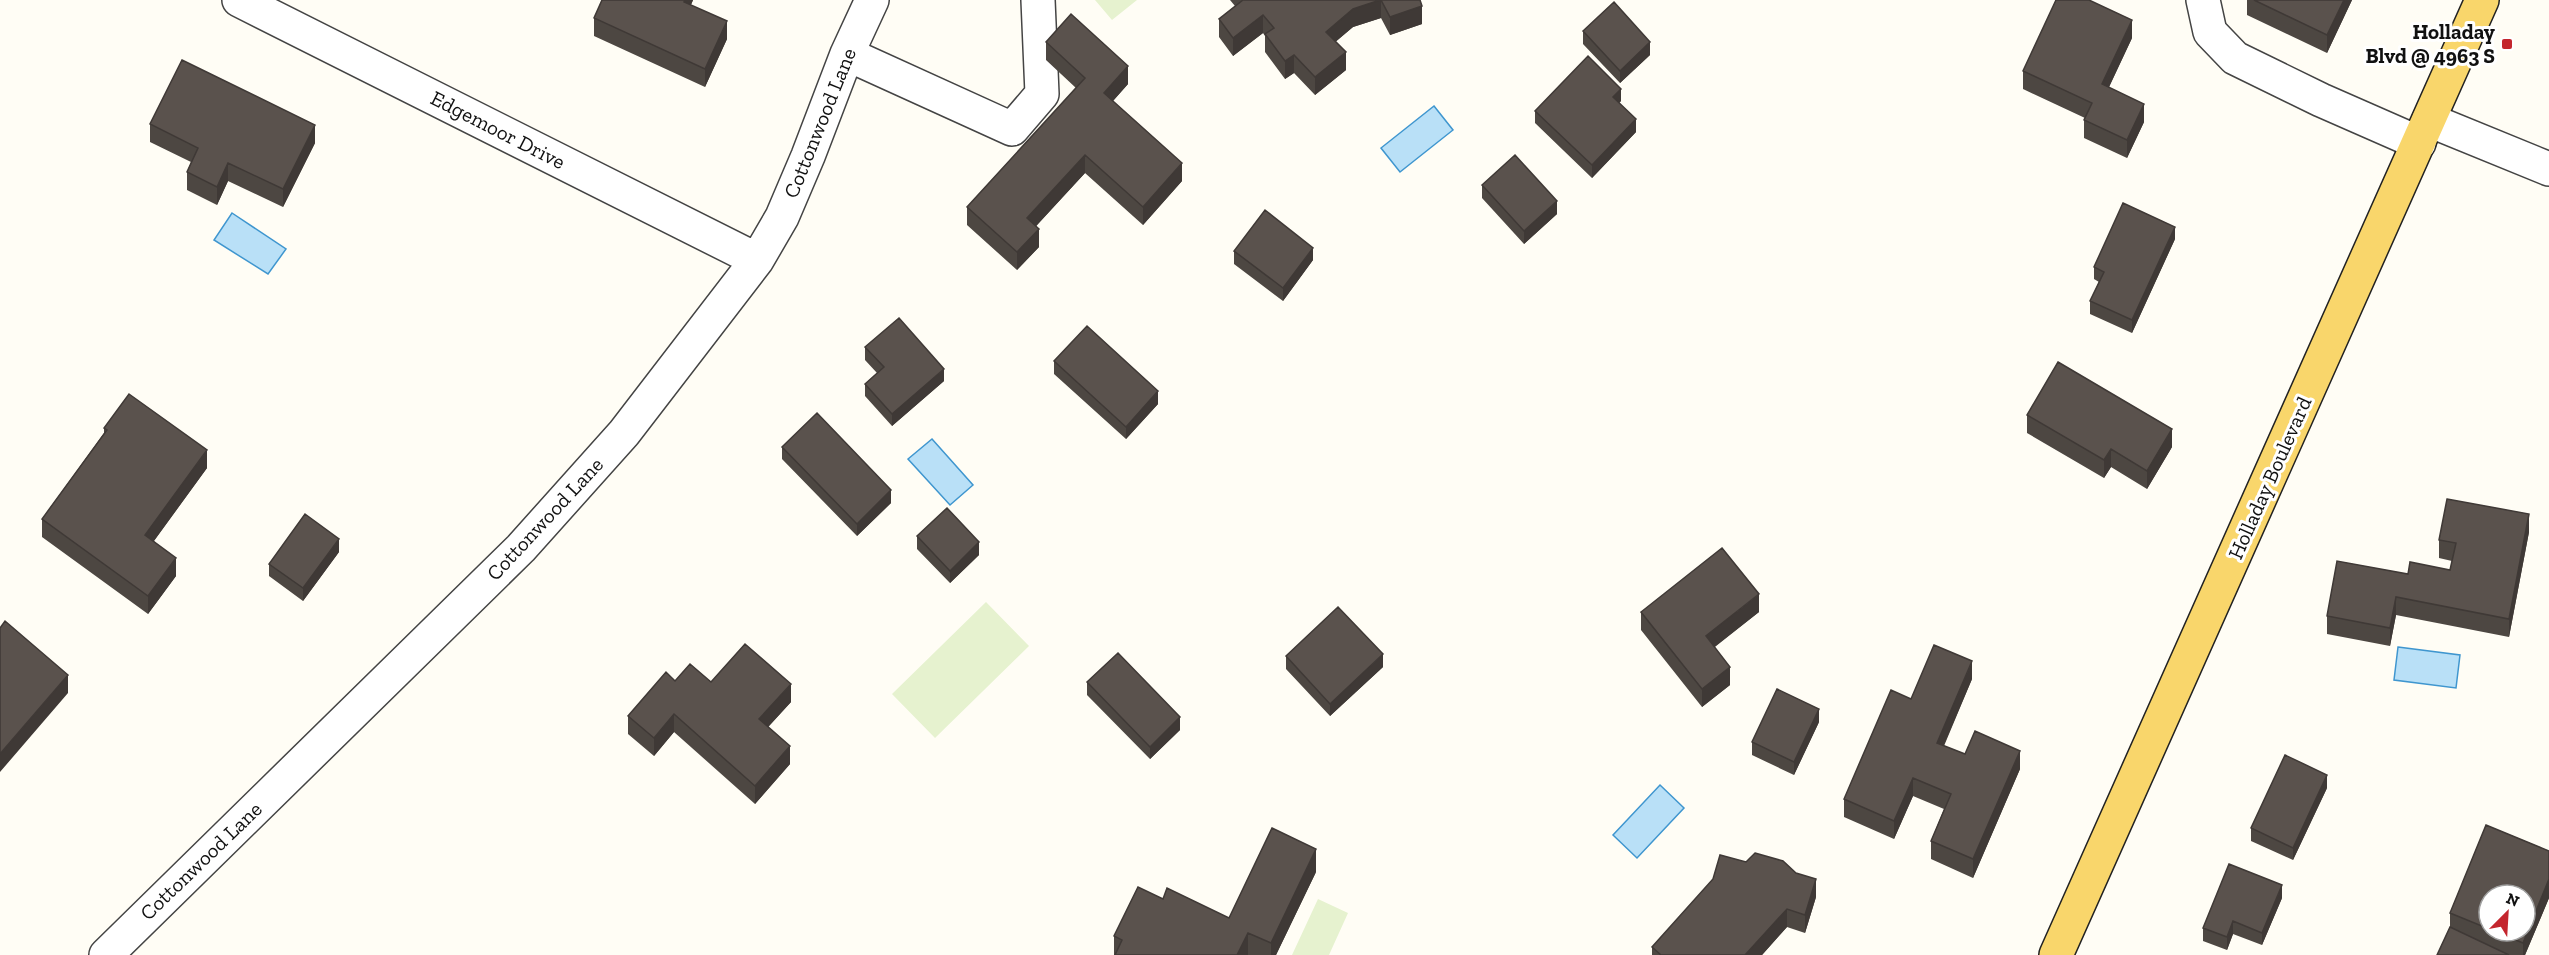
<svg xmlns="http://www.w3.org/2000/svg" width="2549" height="955" font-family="'Zilla Slab',serif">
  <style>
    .pitch { fill: #e6f2cf }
    .water { fill: #b9e0f7; stroke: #3f96cf; stroke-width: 1.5 }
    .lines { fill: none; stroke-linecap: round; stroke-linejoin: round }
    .minor-casing { stroke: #444; stroke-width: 36 }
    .major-casing { stroke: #222; stroke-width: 36 }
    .minor { stroke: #fff; stroke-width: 33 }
    .major { stroke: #f9d66b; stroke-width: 33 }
    .wall { fill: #4d4742; fill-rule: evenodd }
    .shaded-wall { fill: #3f3936 }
    .building { fill: #5a524d; stroke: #3f3936; stroke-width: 1.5 }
    .poi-dot { fill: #c4262e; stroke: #fff; stroke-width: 2 }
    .labels { text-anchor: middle; stroke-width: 6; stroke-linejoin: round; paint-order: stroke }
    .poi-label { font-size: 21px; font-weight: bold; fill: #111; stroke: #fff; text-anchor: end }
    .street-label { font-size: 21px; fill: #111; stroke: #fff }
  </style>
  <rect width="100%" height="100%" fill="#fffdf5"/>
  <!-- pitch -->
  <path class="pitch" d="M1095,0H1137L1112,20Z
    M986,602L1029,646L935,738L892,694Z
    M1318,899L1348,913L1329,955H1292Z"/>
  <!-- water -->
  <path class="water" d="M1434,106L1453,130L1400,172L1381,148Z
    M232,213L286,249L268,274L214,240Z
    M932,439L973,485L950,505L908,459Z
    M2398,647L2460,655L2456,688L2394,680Z
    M1660,785L1684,808L1637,858L1613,835Z"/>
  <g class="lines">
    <defs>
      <path id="minor" d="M239,0L757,260
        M2203,0L2210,32L2235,58L2321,100L2419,143
        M847,54L1012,129L1042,94L1038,0
        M2429,120L2549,169
        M106,955L521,548L624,433L757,260L782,217L808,156L847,54L872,0"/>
      <path id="major" d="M2056,955L2482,0"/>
    </defs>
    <!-- minor casing -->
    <use href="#minor" class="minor-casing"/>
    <!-- major casing -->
    <use href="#major" class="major-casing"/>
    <!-- minor -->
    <use href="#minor" class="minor"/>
    <!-- major -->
    <use href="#major" class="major"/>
  </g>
  <!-- wall -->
  <path class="wall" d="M602,0H693L691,5L727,39L705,87L594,36V18Z
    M1230,0H1420L1422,24L1390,35L1381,18L1353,27L1335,42L1346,70L1315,95L1294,73L1285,79L1265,52V36L1263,33L1233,56L1219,37V19L1235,6Z
    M2247,0H2352L2327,53L2247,15Z
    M1583,31L1650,55L1620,83L1583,44Z
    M2132,38L2109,87L2144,122L2127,158L2084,138V120L2085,118L2023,89V71Z
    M1046,42L1128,84L1113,101L1182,181L1143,225L1085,173L1036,226L1039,247L1017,270L967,225V207L1076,88L1046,60Z
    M1621,101L1619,103L1636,132L1592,178L1535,123V111Z
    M150,124L315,143L283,207L228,181L217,205L187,190V172L191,162L150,142Z
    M1482,185L1557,214L1524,244L1482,198Z
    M2175,239L2132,333L2090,314V301L2099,282L2094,279V267Z
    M1234,251L1313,260L1283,301L1234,264Z
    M865,347L944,381L892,426L865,396V384L877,373L865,360Z
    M1054,361L1158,404L1126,439L1054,374Z
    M2027,415L2172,447L2147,489L2111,467L2104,478L2027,433Z
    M104,428L207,468L154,541L176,576L148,614L42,537V519L104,433Z
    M782,447L891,503L857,536L782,459Z
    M2529,532L2509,637L2396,615L2390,646L2327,634V616L2408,574L2450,570L2452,561L2439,558V540Z
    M917,536L979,555L950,583L917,549Z
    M339,552L303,601L269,576V564Z
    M1641,612H1759L1714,647L1730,685L1702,707L1641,630Z
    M1286,656L1383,667L1330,716L1286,669Z
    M1972,679L1944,746L1965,754L2020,769L1973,878L1931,859V841L1944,809L1913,796L1894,839L1844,817V799L1911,699Z
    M675,681L711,682L791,702L768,727L790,764L755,804L674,732L654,756L628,734V716Z
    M1087,682L1180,730L1150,759L1087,695Z
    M1819,722L1794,775L1752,755V742Z
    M2327,788L2293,860L2251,841V828Z
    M2486,825L2549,851V898L2525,955H2437L2450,927V913ZM2489,895H2525V931H2489Z
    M1316,872L1276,955H1114V936L1163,899L1229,918Z
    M1816,897L1805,933L1787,927L1762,955H1652V947Z
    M2282,898L2262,945L2233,934L2227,950L2203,941V928Z"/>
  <!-- shaded-wall -->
  <path class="shaded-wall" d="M685,0H693L684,20V2Z
    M1381,0V18L1353,27L1326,50V32L1353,9Z
    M2344,0H2352L2327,53V35Z
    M1422,6V24L1390,35V17Z
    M1263,15V33L1233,56V38Z
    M2132,20V38L2102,102V84Z
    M727,21V39L705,87V69Z
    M1650,42V55L1620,83V71Z
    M1346,52V70L1315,95V77Z
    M1294,55V73L1285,79V61Z
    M1128,66V84L1104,111V93Z
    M1621,89V101L1613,109V97Z
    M2144,104V122L2127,158V140Z
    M1636,119V132L1592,178V165Z
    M315,125V143L283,207V189Z
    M1085,155V173L1027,236V218Z
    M228,163V181L217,205V187Z
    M1182,163V181L1143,225V207Z
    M1557,201V214L1524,244V231Z
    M2175,227V239L2132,333V320Z
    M1039,229V247L1017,270V252Z
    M1313,248V260L1283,301V288Z
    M944,369V381L892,426V414Z
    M1158,391V404L1126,439V427Z
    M2172,429V447L2147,489V471Z
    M2111,449V467L2104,478V460Z
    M207,450V468L145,553V535Z
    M891,490V503L857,536V524Z
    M2529,514V532L2509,637V619Z
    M339,539V552L303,601V588Z
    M979,542V555L950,583V571Z
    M176,558V576L148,614V596Z
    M1759,594V612L1706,654V636Z
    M2396,597V615L2390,646V628Z
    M1383,654V667L1330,716V704Z
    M1972,661V679L1937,761V743Z
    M1730,667V685L1702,707V689Z
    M68,675V693L0,772V754Z
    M791,684V702L759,737V719Z
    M1819,709V722L1794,775V762Z
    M674,714V732L654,756V738Z
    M1180,717V730L1150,759V747Z
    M790,746V764L755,804V786Z
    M2020,751V769L1973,878V859Z
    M2327,775V788L2293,860V848Z
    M1913,778V796L1894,839V821Z
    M1316,849V872L1276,955H1271V943Z
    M1816,879V897L1805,933V915Z
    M2549,879V898L2525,955H2523V943Z
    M2282,885V898L2262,945V933Z
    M1787,909V927L1762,955H1745Z
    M2233,921V934L2227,950V937Z
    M1248,933V955H1237Z"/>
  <!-- building -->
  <path class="building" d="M602,0H685L684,2L727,21L705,69L594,18Z
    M1243,0H1380L1353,9L1326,32L1346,52L1315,77L1294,55L1285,61L1265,34L1274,28L1263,15L1233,38L1219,19Z
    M1381,0H1420L1422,6L1390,17Z
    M2056,0H2089L2132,20L2102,84L2144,104L2127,140L2084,120L2092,103L2023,71Z
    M2254,0H2344L2327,35Z
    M1614,2L1650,42L1620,71L1583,31Z
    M1071,14L1128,66L1104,93L1182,163L1143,207L1085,155L1027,218L1039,229L1017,252L967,207L1085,78L1046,42Z
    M1588,56L1621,89L1613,97L1636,119L1592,165L1535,111Z
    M182,60L315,125L283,189L228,163L217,187L187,172L198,148L150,124Z
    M1515,155L1557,201L1524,231L1482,185Z
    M2123,203L2175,227L2132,320L2090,301L2104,272L2094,267Z
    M1265,210L1313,248L1283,288L1234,251Z
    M899,318L944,369L892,414L865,384L884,367L865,347Z
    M1087,326L1158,391L1126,427L1054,361Z
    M2058,362L2172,429L2147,471L2111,449L2104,460L2027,415Z
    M129,394L207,450L145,535L176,558L148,596L42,519L107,430L104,428Z
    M817,413L891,490L857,524L782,447Z
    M2447,499L2529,514L2509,619L2396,597L2390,628L2327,616L2337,561L2408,574L2410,562L2450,570L2456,543L2439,540Z
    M947,508L979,542L950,571L917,536Z
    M305,514L339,539L303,588L269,564Z
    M1722,548L1759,594L1706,636L1730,667L1702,689L1641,612Z
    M1338,607L1383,654L1330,704L1286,656Z
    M5,621L68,675L0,754V628Z
    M745,644L791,684L759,719L790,746L755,786L674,714L654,738L628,716L666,672L675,681L690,664L711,682Z
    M1934,645L1972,661L1937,743L1965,754L1975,731L2020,751L1973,859L1931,841L1951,794L1913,778L1894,821L1844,799L1891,690L1911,699Z
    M1118,653L1180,717L1150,747L1087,682Z
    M1777,689L1819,709L1794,762L1752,742Z
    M2285,755L2327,775L2293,848L2251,828Z
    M2486,825L2549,851V879L2523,943L2494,931H2525V895H2489V929L2450,913Z
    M1272,828L1316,849L1271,943L1248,933L1237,955H1115L1122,940L1114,936L1138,887L1163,899L1167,888L1229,918Z
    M1755,853L1783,861L1796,873L1816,879L1805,915L1787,909L1745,955H1661L1652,947L1713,879L1720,855L1746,862Z
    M2229,864L2282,885L2262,933L2233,921L2227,937L2203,928Z
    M2450,927L2509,955H2437Z"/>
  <!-- markers -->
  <rect class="poi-dot" x="2501" y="38" width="12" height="12" rx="3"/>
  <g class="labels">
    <!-- poi labels -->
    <g class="poi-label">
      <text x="2495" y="39">Holladay<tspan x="2495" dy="24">Blvd @ 4963 S</tspan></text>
    </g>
    <!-- street labels -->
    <g class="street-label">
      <text transform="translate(820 123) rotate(-68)" y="7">Cottonwood Lane</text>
      <text transform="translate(498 130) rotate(27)" y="7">Edgemoor Drive</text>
      <text transform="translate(2270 478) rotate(-66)" y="7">Holladay Boulevard</text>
      <text transform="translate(545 519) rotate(-47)" y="7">Cottonwood Lane</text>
      <text transform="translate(201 861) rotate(-44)" y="7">Cottonwood Lane</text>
    </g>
  </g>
  <!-- north arrow -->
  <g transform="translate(2507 913) rotate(24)"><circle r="28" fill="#ffffff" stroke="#a0a0a0" stroke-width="1.5"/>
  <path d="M0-4.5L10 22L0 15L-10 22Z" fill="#c4262e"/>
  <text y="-9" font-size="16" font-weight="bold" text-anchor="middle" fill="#111111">N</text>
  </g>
</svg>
